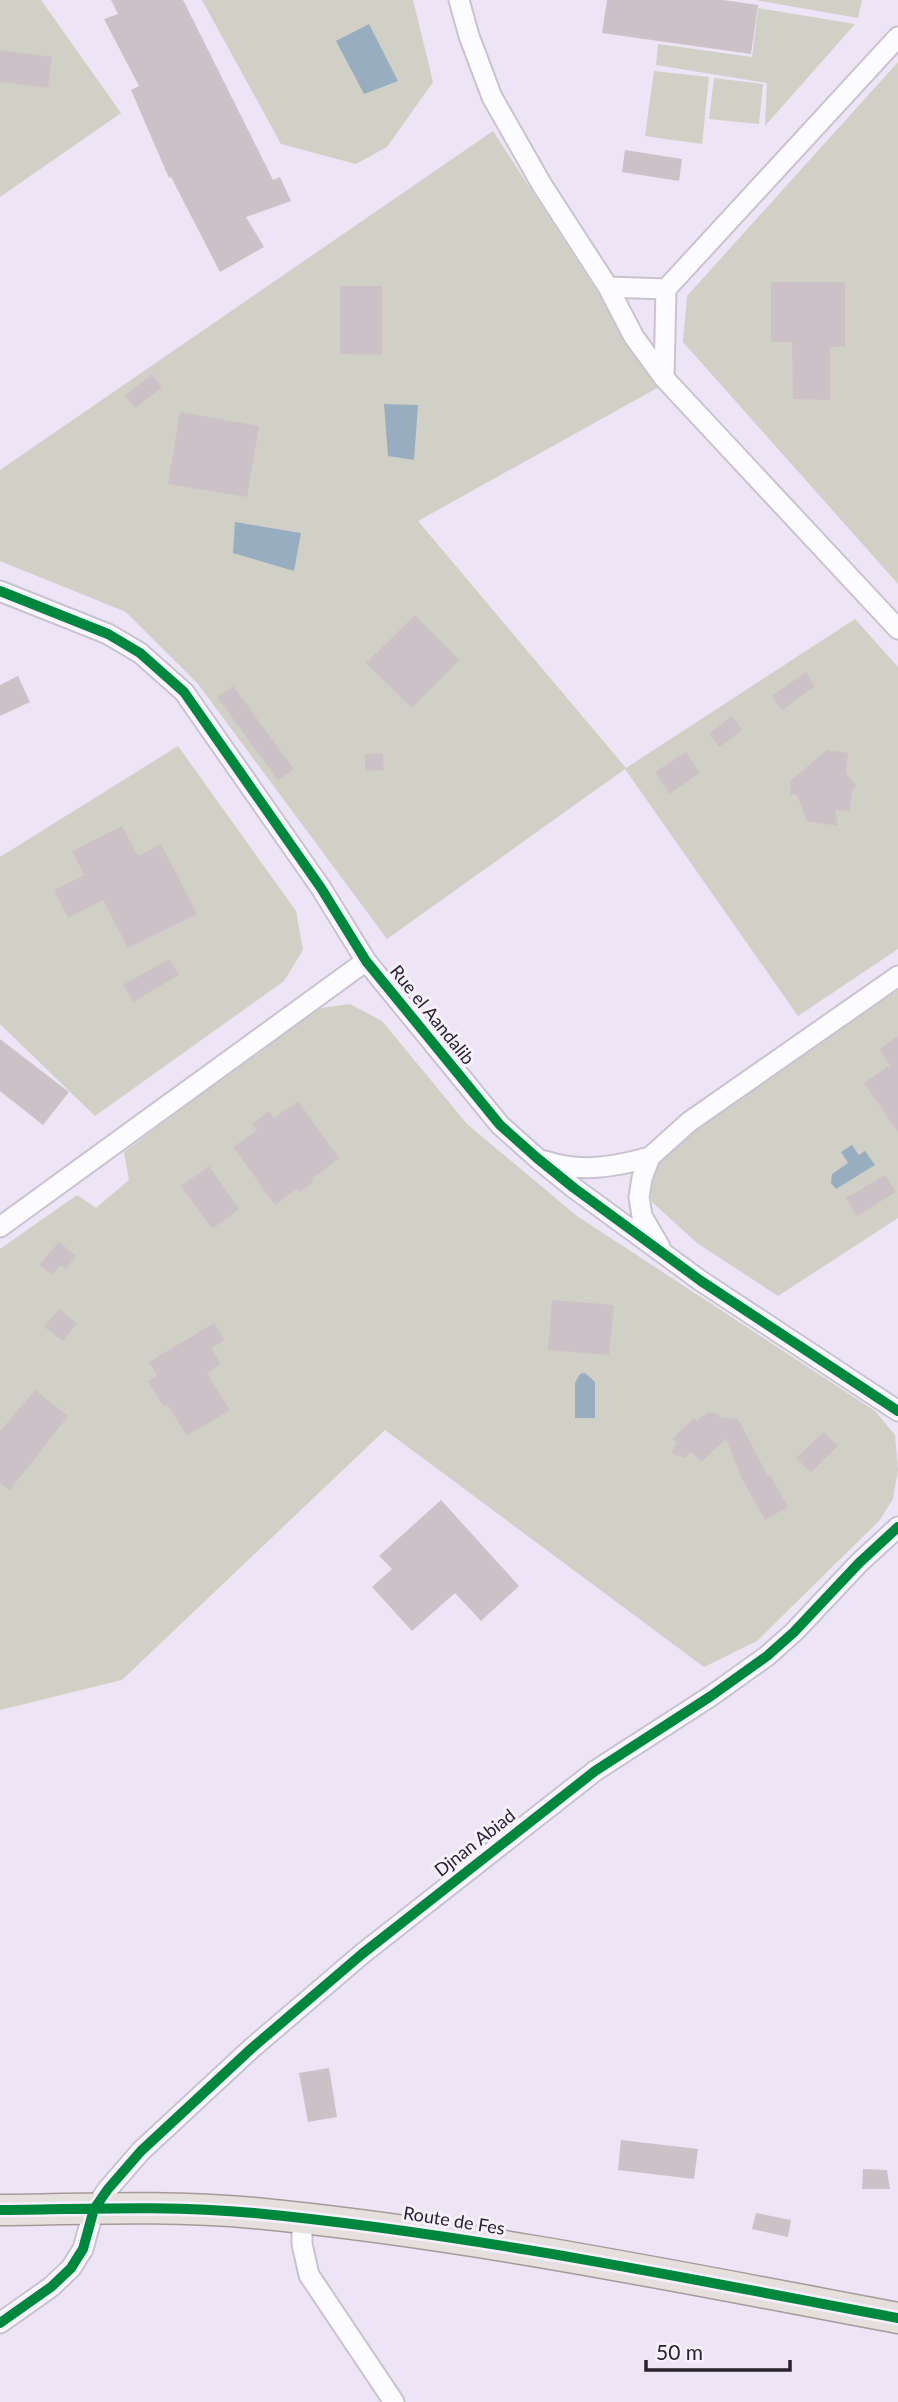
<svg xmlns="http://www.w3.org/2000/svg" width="898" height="2402" font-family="Lato,sans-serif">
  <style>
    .green { fill: #d0d0c6 }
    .water { fill: #99adc1 }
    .building { fill: #cdc1c8 }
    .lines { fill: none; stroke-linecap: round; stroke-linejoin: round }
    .minor-casing { stroke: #c9c2d0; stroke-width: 23 }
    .primary-casing { stroke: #a7999a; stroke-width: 33 }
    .minor { stroke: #fcfbfe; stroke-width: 19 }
    .primary { stroke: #e5dfdd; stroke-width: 30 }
    .cycleway-casing { stroke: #f6effc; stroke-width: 15 }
    .cycleway { stroke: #00873e; stroke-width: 10 }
    .labels { text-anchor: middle; stroke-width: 6; stroke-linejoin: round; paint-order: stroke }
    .street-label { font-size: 18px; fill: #29232e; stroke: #f6effc }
  </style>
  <rect width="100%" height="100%" fill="#ede4f6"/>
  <!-- green -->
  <path class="green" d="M0,0H41L121,113L0,197Z
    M202,0H413L433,82L387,147L356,164L281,144Z
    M755,0H862L858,18Z
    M758,8L855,24L765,126L767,83L656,65L658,44L752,57Z
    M898,62V584L683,342L687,296Z
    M654,71L709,77L702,144L645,136Z
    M714,78L763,84L759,124L709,119Z
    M493,131L659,387L418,521L626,768L855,619L898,667V949L798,1016L625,769L387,939L198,684L126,612L0,561V470Z
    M178,746L296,911L303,950L284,981L95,1116L0,1024V857Z
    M898,990V1218L778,1296L697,1243L652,1202L649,1182L656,1165L670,1144Z
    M350,1004L382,1021L467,1124L577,1216L875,1411L895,1435L898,1470L893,1499L879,1521L757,1641L704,1667L385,1430L122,1680L0,1710V1249L77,1195L96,1208L129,1180L124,1152L314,1009Z"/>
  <!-- water -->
  <path class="water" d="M369,24L398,81L364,94L336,41Z
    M384,404L418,405L414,460L388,456Z
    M235,522L301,533L294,571L233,553Z
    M852,1145L859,1155L865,1151L875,1165L836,1189L831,1183L832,1174L848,1163L841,1152Z
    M585,1373L595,1382V1418H575V1383L580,1374Z"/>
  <!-- building -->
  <path class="building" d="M111,0H183L273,180L280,177L291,201L246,217L264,247L220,272L171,177L169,178L131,90L139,86L104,19L118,14Z
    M607,0H723L758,5L751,54L602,33Z
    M0,50L52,57L48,88L0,82Z
    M625,150L682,159L679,181L622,172Z
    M771,282H845V347H830V400L793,399L792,342H771Z
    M340,286H382V355L340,354Z
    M152,374L162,387L135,408L125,395Z
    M180,412L259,426L247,497L168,484Z
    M415,615L460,660L412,708L366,663Z
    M806,672L815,686L782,710L772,696Z
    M18,676L30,702L0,716V685Z
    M233,686L294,769L278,780L217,697Z
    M732,716L742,730L719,747L709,734Z
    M827,750L848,753L846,773L857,786L852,790L850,811L835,810L838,826L807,821L797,795L790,794L791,780Z
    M686,752L700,773L669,794L655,772Z
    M383,753L384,770L365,771V754Z
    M122,826L138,856L161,844L197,914L128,948L103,900L68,918L54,890L84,875L72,851Z
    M169,959L179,975L133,1002L123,985Z
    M898,1036V1132L864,1083L890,1065L879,1049Z
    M0,1039L69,1092L43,1125L0,1091Z
    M298,1101L339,1158L311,1179L313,1182L299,1192L297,1189L275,1205L233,1147L257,1130L252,1124L269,1111L274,1118Z
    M209,1166L239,1209L212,1229L181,1186Z
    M885,1175L896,1192L857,1216L846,1198Z
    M59,1242L76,1256L66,1269L60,1265L52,1275L39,1265Z
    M552,1300L614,1305L609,1355L548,1350Z
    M59,1309L77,1323L63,1341L44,1327Z
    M214,1323L225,1340L211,1348L221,1364L207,1373L230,1410L187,1436L167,1404L163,1406L148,1381L157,1376L149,1362Z
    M35,1390L68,1416L10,1490L0,1483V1431Z
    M708,1412L719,1414L718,1417L738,1419L768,1476L770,1475L788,1507L765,1520L741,1477L726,1439L702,1461L691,1452L684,1458L671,1453L677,1442L672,1439L694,1418L697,1421Z
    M824,1432L838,1446L811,1472L796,1458Z
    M441,1500L519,1586L481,1621L455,1593L412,1631L372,1587L392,1569L379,1556Z
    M329,2068L337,2117L308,2122L299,2073Z
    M621,2140L698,2149L694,2179L618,2170Z
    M863,2169L887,2170L890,2189H862Z
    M756,2213L791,2220L788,2237L752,2229Z"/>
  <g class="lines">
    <defs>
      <path id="minor" d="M459,0L469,36L492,97L542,185L608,287L634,337L664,378L898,629
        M608,287L666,289
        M664,378L666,289L898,37
        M0,591L108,634L140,653L184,692L321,888L366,961L500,1125L537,1158L574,1188L701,1281L898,1411
        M545,1161C580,1173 615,1167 650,1157
        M0,1227L366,961
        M660,1247L642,1216L639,1197L642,1178L650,1157L689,1122L898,976
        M302,2218V2244L309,2275L394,2402
        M0,2323L51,2287L71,2268L83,2249L94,2209L108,2189L141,2151L252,2048L362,1954L595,1771L711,1696L767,1656L794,1632L859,1563L898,1527"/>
      <path id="primary" d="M0,2210C84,2209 170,2205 254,2213C471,2234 684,2278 898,2318"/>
    </defs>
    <!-- minor casing -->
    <use href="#minor" class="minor-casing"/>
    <!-- primary casing -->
    <use href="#primary" class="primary-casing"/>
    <!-- minor -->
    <use href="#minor" class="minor"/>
    <!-- primary -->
    <use href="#primary" class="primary"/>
    <defs>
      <path id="cycleway" d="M0,591L108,634L140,653L184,692L321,888L366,961L500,1125L537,1158L574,1188L701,1281L898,1411
        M0,2210C84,2209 170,2205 254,2213C471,2234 684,2278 898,2318
        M0,2323L51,2287L71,2268L83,2249L94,2209L108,2189L141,2151L252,2048L362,1954L595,1771L711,1696L767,1656L794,1632L859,1563L898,1527"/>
    </defs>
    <!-- cycleway casing -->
    <use href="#cycleway" class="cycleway-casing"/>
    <!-- cycleway -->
    <use href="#cycleway" class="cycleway"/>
  </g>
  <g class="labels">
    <!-- street labels -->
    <g class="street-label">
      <text transform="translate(432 1015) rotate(51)" y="6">Rue el Aandalib</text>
      <text transform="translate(475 1843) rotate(-38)" y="6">Djnan Abiad</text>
      <text transform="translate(454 2221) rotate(9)" y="6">Route de Fes</text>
    </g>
  </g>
  <!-- scale -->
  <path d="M646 2360v10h144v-10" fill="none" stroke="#29232e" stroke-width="3.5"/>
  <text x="656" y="2360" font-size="21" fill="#29232e" stroke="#f6effc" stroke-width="5" paint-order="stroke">50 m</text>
</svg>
